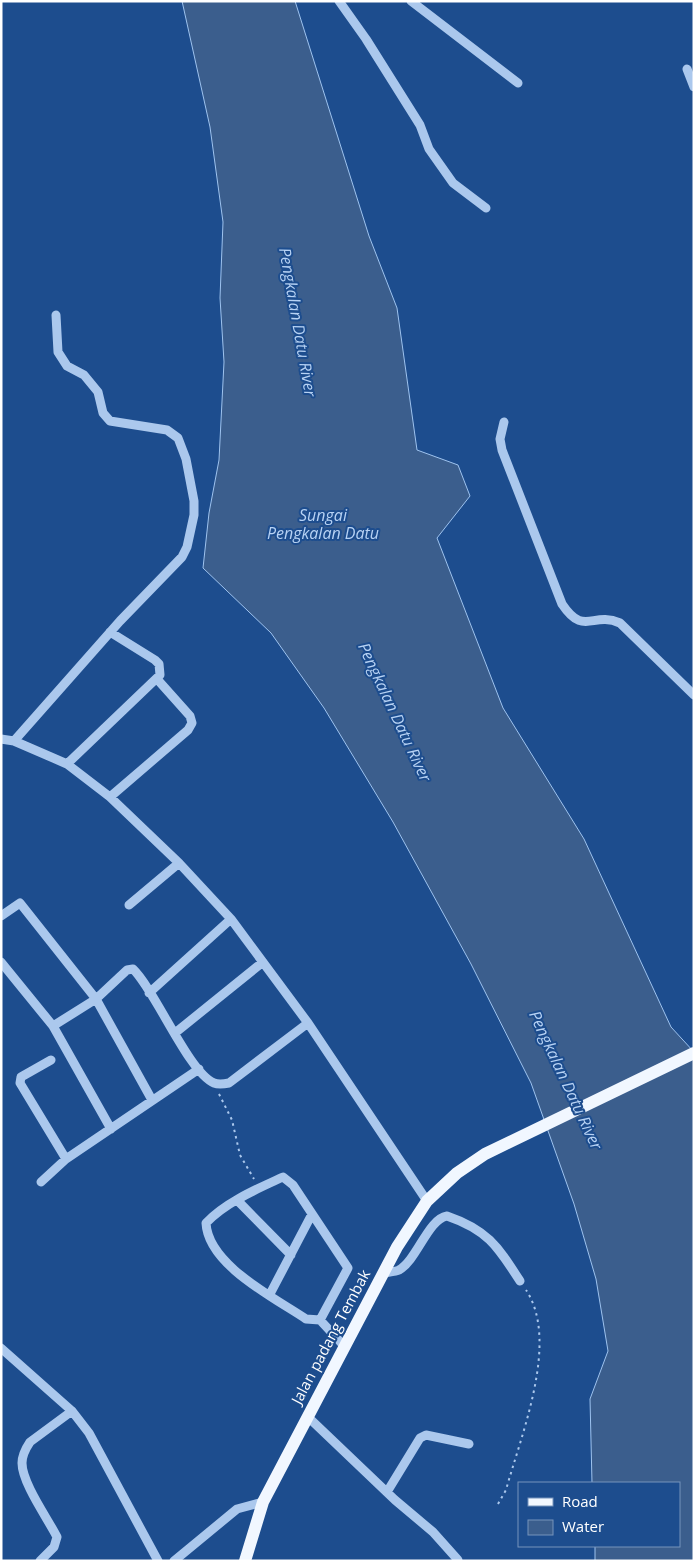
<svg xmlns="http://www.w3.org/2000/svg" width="695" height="1562" font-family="'Open Sans',sans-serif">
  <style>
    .water { fill: #3b5e8d; stroke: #9ec3ef }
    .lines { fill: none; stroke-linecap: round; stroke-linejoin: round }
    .path { stroke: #abc8ed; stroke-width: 2; stroke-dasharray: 2.5 4; stroke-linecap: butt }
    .minor { stroke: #abc8ed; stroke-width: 9 }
    .major { stroke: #f1f7ff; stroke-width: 12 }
    .labels { text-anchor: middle; stroke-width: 4; stroke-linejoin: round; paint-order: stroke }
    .street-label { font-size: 15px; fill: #fff; stroke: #1d4d8e }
    .water-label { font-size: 16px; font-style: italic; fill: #b7d2f4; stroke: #1d4d8e }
  </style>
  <rect width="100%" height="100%" fill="#1d4d8e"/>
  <!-- water -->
  <path class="water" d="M182,1H295L369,236L397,308L417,450L458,465L470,496L437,538L503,708L584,839L671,1027L694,1052V1561H595V1546H679V1483H592L590,1399L608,1351L596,1279L574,1204L531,1083L471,964L393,822L324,708L271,633L203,568L209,513L219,460L224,362L220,298L223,222L210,127Z"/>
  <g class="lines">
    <!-- path -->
    <path class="path" d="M219,1094L232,1120L240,1155L254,1179
      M498,1504L506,1490C521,1435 560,1341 526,1290"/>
    <!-- minor -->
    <path class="minor" d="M339,1L366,39L420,125L429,149L453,183L486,208
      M411,1L518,83
      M687,69L694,87
      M504,422L500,439L502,450L562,604C584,637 592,611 620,623L694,695
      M1,739L14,741L67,764L110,797L179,863L231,919L308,1023L427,1201
      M14,741L120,621L182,557L187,547L194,515V501L186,459L178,438L167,430L110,421L103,413L98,392L84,375L67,366L58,352L56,315
      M67,764L160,675L159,664L155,660L110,632
      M110,797L188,730L192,723L190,716L157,679
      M129,905L179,863
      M1,916L20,903L96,999L152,1100
      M1,962L53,1026L111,1129
      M149,993L231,919
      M53,1026L96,999L127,970L133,969C155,990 189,1073 214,1083C219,1085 224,1084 229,1083L308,1023
      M175,1033L263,962
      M51,1060L21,1077L20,1083L66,1159
      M41,1182L66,1159L199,1069
      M237,1200L291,1255
      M383,1273C388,1272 395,1272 399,1270C417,1260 428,1219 447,1216C488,1230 498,1247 520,1281
      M270,1294L312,1214
      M320,1320L306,1319C275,1298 208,1265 206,1223C226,1202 257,1189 283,1177L293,1185L348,1268L320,1320L345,1347
      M1,1348L72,1411L89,1433L158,1561
      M308,1417L395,1500L433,1532L458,1560
      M387,1492L420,1438L426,1435L469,1444
      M40,1561L54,1547L57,1537C48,1519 22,1483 22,1463C22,1456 26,1448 30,1442L72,1411
      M174,1561L237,1509L263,1502"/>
    <!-- major -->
    <path class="major" d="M245,1561L263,1502L397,1247L427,1201L457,1173L485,1154L694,1053"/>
  </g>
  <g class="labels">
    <!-- street labels -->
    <g class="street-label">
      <text transform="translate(331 1337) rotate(-62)" y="5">Jalan padang Tembak</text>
    </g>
    <!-- water labels -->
    <g class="water-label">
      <text transform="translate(298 322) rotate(80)" y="6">Pengkalan Datu River</text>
      <text x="323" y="521">Sungai<tspan x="323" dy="18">Pengkalan Datu</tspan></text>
      <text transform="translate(395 712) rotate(65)" y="6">Pengkalan Datu River</text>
      <text transform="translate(566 1080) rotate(65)" y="6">Pengkalan Datu River</text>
    </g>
  </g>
  <!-- border -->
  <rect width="695" height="1562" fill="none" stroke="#ffffff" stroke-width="5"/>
  <!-- legend -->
  <rect x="518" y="1482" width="162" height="65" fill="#1d4d8e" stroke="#7794bb"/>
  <rect x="528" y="1498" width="25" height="8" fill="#f1f7ff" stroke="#7794bb"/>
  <text x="562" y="1507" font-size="15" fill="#ffffff">Road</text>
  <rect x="528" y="1520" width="25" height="15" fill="#3b5e8d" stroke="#7794bb"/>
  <text x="562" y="1532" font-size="15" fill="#ffffff">Water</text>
</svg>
